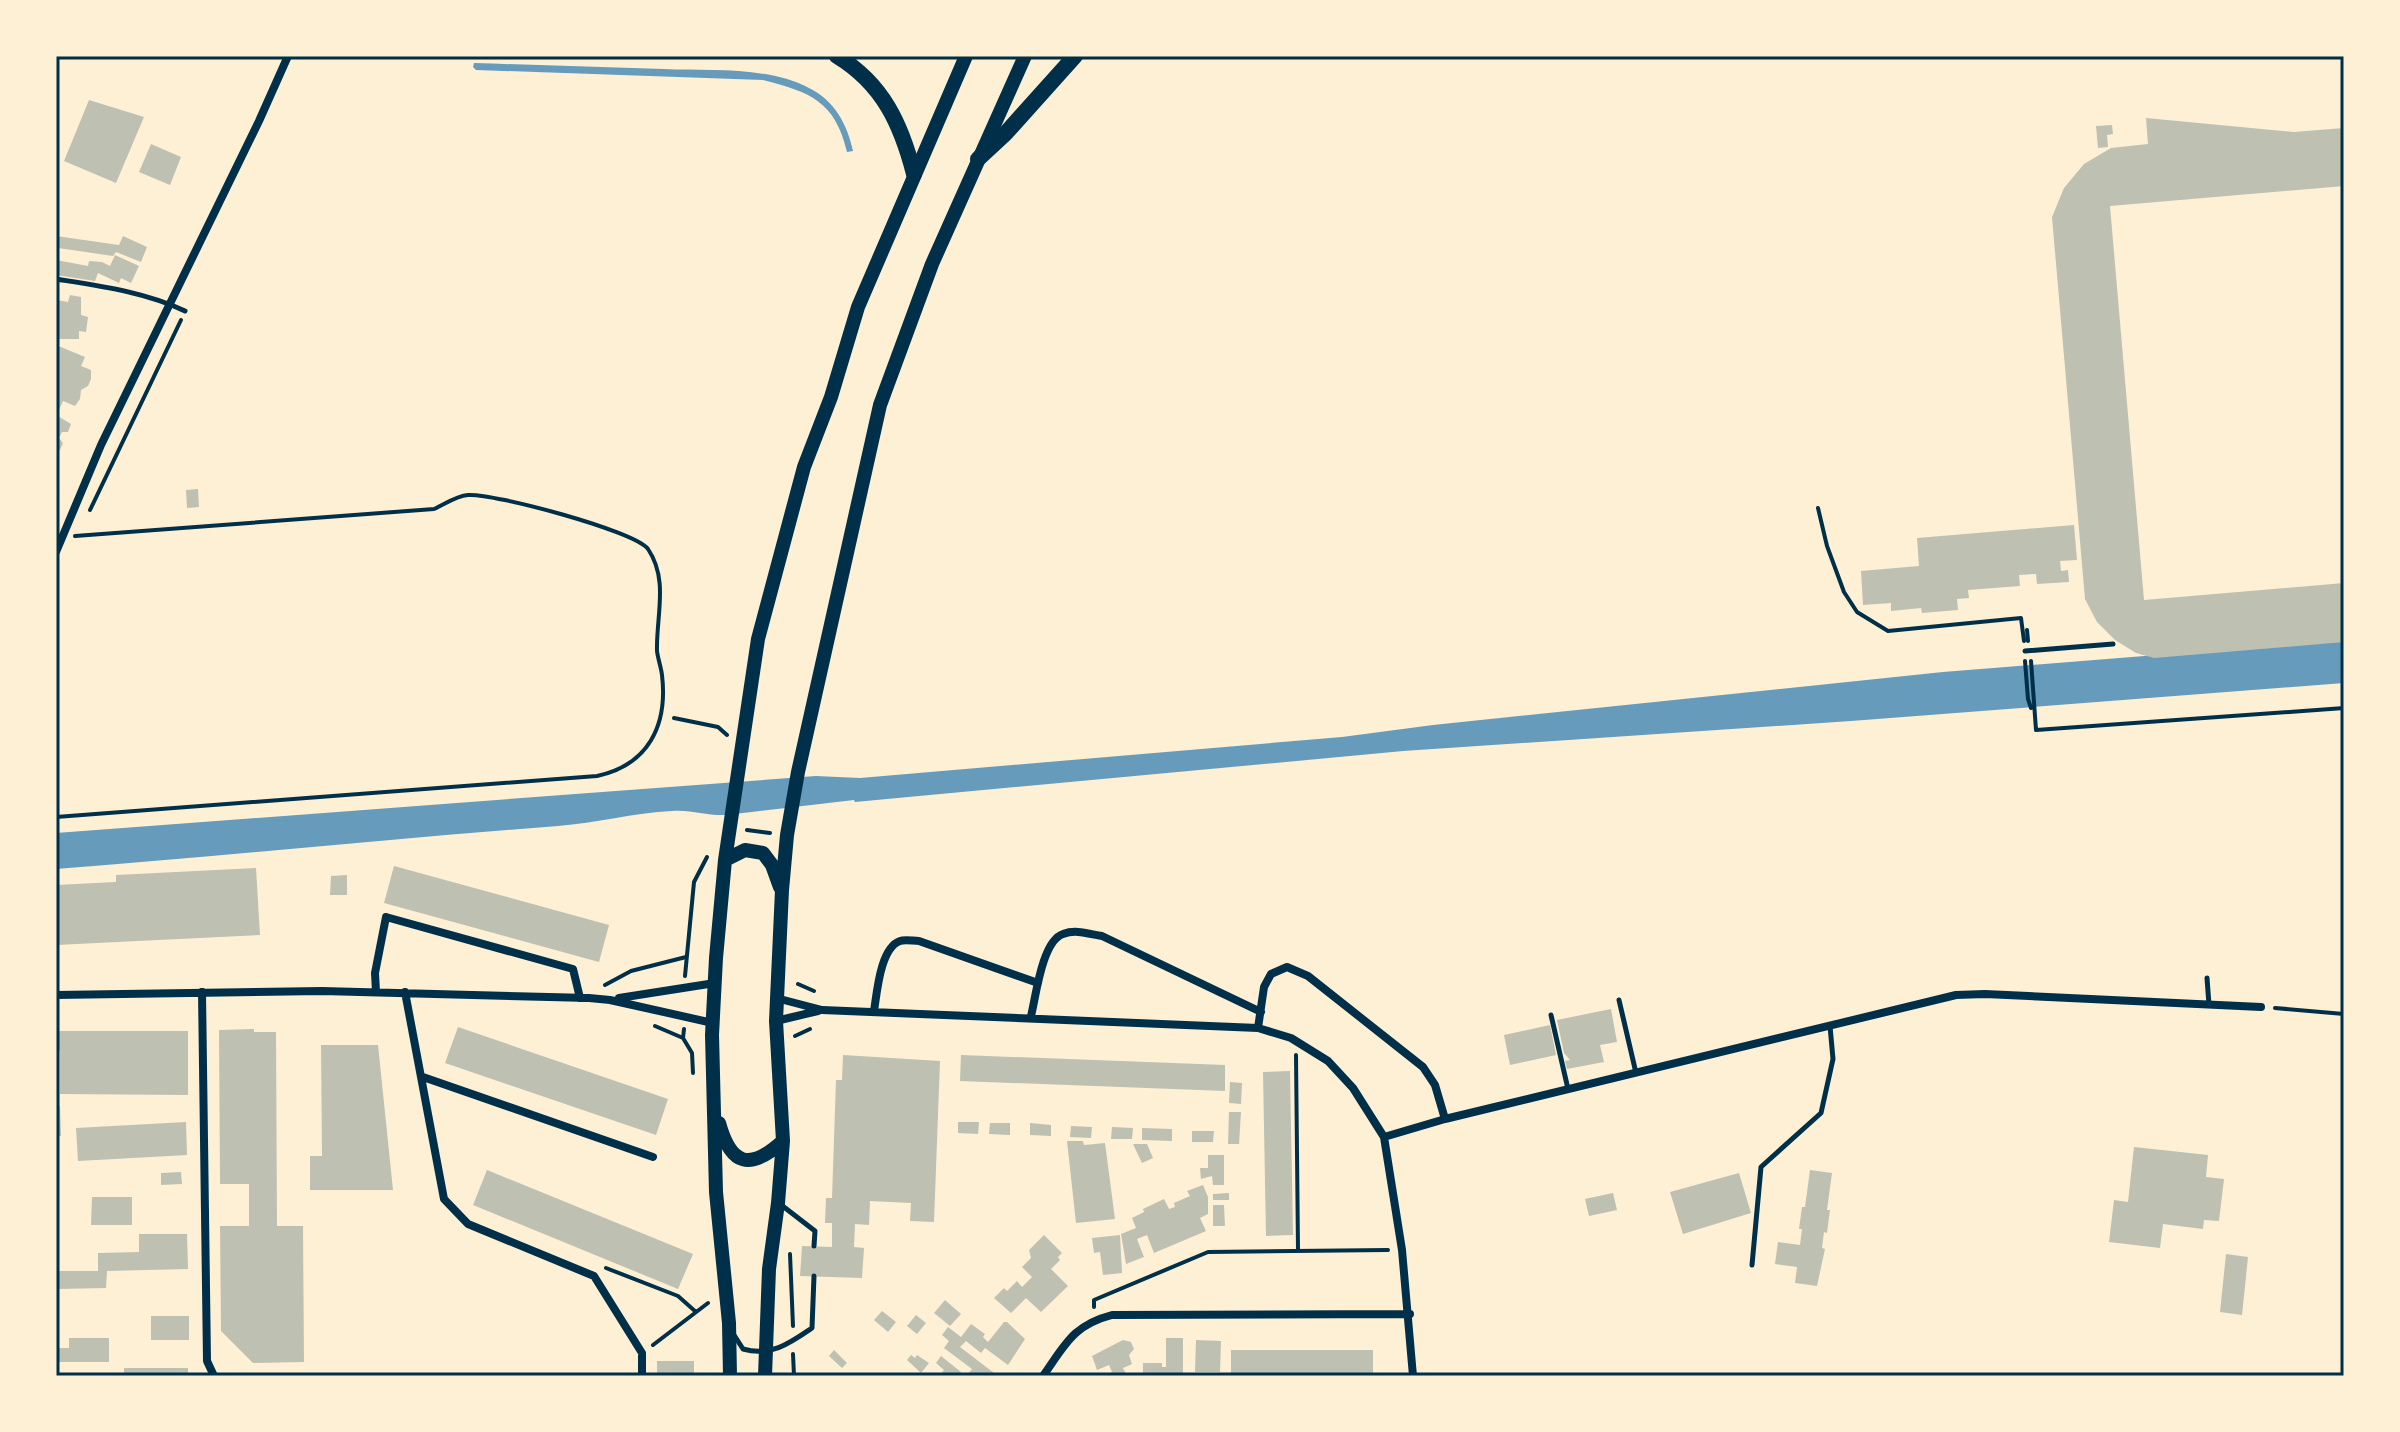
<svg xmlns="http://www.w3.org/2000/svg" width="2400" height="1432" font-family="'Source Sans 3',sans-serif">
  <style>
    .water { fill: #669bbc }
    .building { fill: #bec0b2 }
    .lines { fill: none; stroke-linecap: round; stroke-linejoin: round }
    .path { stroke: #003049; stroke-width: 4 }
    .service { stroke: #003049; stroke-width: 5 }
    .minor { stroke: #003049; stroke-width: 8 }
    .secondary { stroke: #003049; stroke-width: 14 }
    .primary { stroke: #003049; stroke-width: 16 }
    .neatline { fill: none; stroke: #003049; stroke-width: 3 }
  </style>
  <rect width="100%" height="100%" fill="#fdf0d5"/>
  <!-- water -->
  <path class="water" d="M474,63C537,65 600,67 664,69C710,71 767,66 809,88C835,101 847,124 853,151L847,152C835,101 810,92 763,80L476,70L473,67Z
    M2344,640V683L1851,721L1403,751L855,802L854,800L726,815C707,816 690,809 672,811C633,813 596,823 558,826C390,839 223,856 56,869V833L816,776L860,778L1342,737L1433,725L1943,672Z"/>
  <!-- building -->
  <path class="building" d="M89,100L144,117L116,183L64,161Z
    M2146,118L2294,132L2344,128V186L2110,206L2144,600L2344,583V642L2154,658L2136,653L2115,640L2097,622L2085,599L2052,217L2064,188L2084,164L2111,148L2148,144Z
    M2112,125L2113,134L2107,135L2108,147L2098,148L2096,126Z
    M151,144L181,157L170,185L139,172Z
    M56,236L119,245L123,236L147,247L141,262L116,252L113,256L58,248Z
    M115,255L139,266L131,283L121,278L119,283L98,273L95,281L56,275V260L88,266L89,261L102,262L110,266Z
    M70,295L81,297V315L88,317L86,332L79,331V339H56L57,300L68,302Z
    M56,345L85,357L81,366L91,370V379L88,386L81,390L80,399L75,406L63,401L59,410L56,409Z
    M56,415L71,424L68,432H62L59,438L63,443L60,450L56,448Z
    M198,489L199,507L187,508L186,490Z
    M2074,525L2077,560L2060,561L2061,571L2068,570L2069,582L2037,584L2036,574L2019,575L2020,586L1968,590L1969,598L1957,599L1958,610L1922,613L1921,608L1891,611V603L1863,605L1861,571L1919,566L1917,538Z
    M394,866L609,925L599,962L384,903Z
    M256,868L260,935L56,945V885L116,882V875Z
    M347,875V895H330L331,876Z
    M1611,1009L1617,1042L1600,1045L1604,1062L1567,1069L1565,1061L1570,1060L1564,1053L1557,1020Z
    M1550,1025L1556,1055L1510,1065L1504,1035Z
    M458,1027L668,1099L656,1135L445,1063Z
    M254,1029V1032H276L277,1226H303L304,1362L253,1363L221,1331L220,1226H249V1184H220L219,1030Z
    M60,1031H188V1095L60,1094V1051L56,1052V1033Z
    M321,1045H378L393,1190H310V1156H322Z
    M843,1055L940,1061L934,1222L910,1221L911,1203L870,1201L869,1225L855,1224L854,1247L864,1248L862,1278L800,1276L802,1246L832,1247V1223H825L826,1198H832L836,1080H842Z
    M961,1055L1225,1065V1091L960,1081Z
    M1290,1071L1293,1235L1266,1236L1263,1072Z
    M1230,1082L1242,1083L1241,1104L1229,1103Z
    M60,1106L61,1136H56V1107Z
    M1229,1112H1241L1239,1144H1228Z
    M186,1122L187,1155L78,1161L76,1128Z
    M958,1122H979L978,1134L958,1133Z
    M990,1123H1010V1135L989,1134Z
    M1030,1123L1051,1125V1136L1030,1135Z
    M1071,1126L1092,1127L1091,1138L1070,1137Z
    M1112,1127L1133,1128L1132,1139H1111Z
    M1142,1128L1172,1129V1141L1142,1140Z
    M1192,1131H1214L1213,1142H1192Z
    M1067,1141H1083L1084,1145L1105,1143L1115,1219L1076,1223Z
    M1133,1144H1147L1153,1158L1142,1163Z
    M2134,1147L2208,1155L2206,1177L2224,1179L2219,1221L2204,1220L2203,1229L2163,1224L2160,1248L2109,1242L2114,1200L2128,1202Z
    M1208,1155H1224V1185H1213L1212,1176L1201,1179L1200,1168H1208Z
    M487,1170L693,1254L678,1289L473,1205Z
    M1810,1170L1832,1173L1827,1210H1830L1827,1233L1824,1232L1822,1248L1825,1249L1817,1286L1795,1283L1797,1267L1775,1264L1778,1242L1800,1245L1802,1229H1799L1802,1207H1805Z
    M181,1172L182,1184L161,1185V1173Z
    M1739,1173L1751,1213L1683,1234L1670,1192Z
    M1203,1185L1208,1197V1214L1200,1218L1206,1231L1154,1253L1147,1235L1137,1239L1144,1257L1126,1264L1121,1234L1136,1228L1132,1218L1144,1212L1143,1209L1164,1199L1169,1209L1175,1207L1174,1203L1190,1196L1187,1191Z
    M1229,1193V1200H1213V1194Z
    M1613,1193L1617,1210L1589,1216L1585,1199Z
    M92,1197H132V1225H91Z
    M1213,1205H1224L1225,1226H1213Z
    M139,1234H187L188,1269L107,1271L106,1288L58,1289L59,1271H98V1253L139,1252Z
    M1044,1235L1062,1253L1058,1257L1060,1260L1051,1269L1068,1286L1041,1312L1026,1298L1011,1313L994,1298L1004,1288L1007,1291L1017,1281L1022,1287L1032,1277L1022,1267L1031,1258L1029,1250Z
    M1120,1235L1122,1273L1103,1275L1100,1252L1094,1253L1092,1238Z
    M2226,1254L2248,1257L2242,1315L2220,1312Z
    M945,1300L961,1314L950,1326L934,1313Z
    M882,1311L896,1322L888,1332L874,1320Z
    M916,1315L926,1323L917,1334L907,1326Z
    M151,1316H189V1340H151Z
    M1004,1322H1007L1025,1339L1008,1365L985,1348L981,1353L966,1341L960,1347L998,1376H970L968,1374L972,1369L944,1348L949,1341L942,1335L948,1327L961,1337L971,1324L985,1334L983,1337L988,1342Z
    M69,1338H109V1362H56V1348H69Z
    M1166,1338H1183V1375L1143,1376V1363H1162V1367H1166Z
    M1123,1340L1131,1342L1134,1349L1129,1355L1132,1364L1123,1368L1127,1376H1108L1107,1374L1112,1372L1109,1365L1097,1370L1092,1356Z
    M1196,1340L1221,1341L1220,1372H1195Z
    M834,1350L847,1363L842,1368L829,1356Z
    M1231,1350H1373V1376H1231Z
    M911,1355L915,1358L917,1355L929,1363L921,1373L907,1360Z
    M941,1356L961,1372L958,1376H939L944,1370L936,1363Z
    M657,1361H694V1376H657Z
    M124,1368H188V1376H124Z"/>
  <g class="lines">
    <!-- path -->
    <path class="path" d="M1818,508L1827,546L1844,592L1857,612L1888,631L2021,618L2024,641
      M90,510L181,320
      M2027,630L2028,641
      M2025,661L2028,699L2031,708
      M2031,661L2036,730L2344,708
      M674,718L718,727L727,735
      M56,817L597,776C648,765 668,726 662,675C661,667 658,659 657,651C656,616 669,580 648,549C635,531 493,493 468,495C456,496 445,504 434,509L75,536
      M747,830L770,833
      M685,976L694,882L707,857
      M798,984L814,991
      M605,985L631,971L686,957
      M2275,1008L2344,1014
      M655,1026L683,1038
      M684,1029L683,1038L692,1053L693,1073
      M795,1036L810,1029
      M1296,1055L1298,1250
      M790,1254L793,1326
      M606,1268L678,1296L696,1312
      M1094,1307V1300L1208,1252L1388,1250
      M653,1345L708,1303
      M793,1354L794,1376"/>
    <!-- service -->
    <path class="service" d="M56,279C100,286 145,292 185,311
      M2025,651L2113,644
      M2207,978L2209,1005
      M1619,1000L1636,1073
      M1551,1015L1568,1089
      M780,1204L815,1231L814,1246
      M1752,1265L1761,1167L1821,1113L1833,1059L1830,1026
      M734,1335L743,1349C771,1357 790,1343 812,1328L814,1276"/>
    <!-- minor -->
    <path class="minor" d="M56,552L101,445L259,121L288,56
      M202,992L207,1361L214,1376
      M376,992L375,973L386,917L573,969L580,998
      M405,992L444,1199L468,1224L594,1276L642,1353V1376
      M56,995L322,991L589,998L610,1000L713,1023
      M619,998L715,983
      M776,998L822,1010L1258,1028L1291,1038L1328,1061L1353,1088L1384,1137L1402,1250L1413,1376
      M874,1011C877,993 880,948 900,941C905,939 913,941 919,941L1038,983
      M1031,1016C1036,996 1042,941 1063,934C1076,929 1089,934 1102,936L1261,1012
      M776,1021L818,1011
      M1258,1028L1264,987L1271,974L1287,967L1308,976L1423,1067L1435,1085L1445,1119
      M423,1077L653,1157
      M1384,1137L1445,1119L1956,995L1985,994L2261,1007
      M1043,1376C1065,1345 1073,1325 1112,1315L1410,1314"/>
    <!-- secondary -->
    <path class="secondary" d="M725,860L745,850L763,853L772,865L780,887
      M719,1123C731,1166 750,1171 783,1141
      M730,1376L729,1323L716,1192L712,1035L716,958L725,860L758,639L804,467L831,397L858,307L966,56
      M765,1376L769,1269L778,1203L783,1141L776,1021L782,890L787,835L798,772L880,405L932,264L1025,56"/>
    <!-- primary -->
    <path class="primary" d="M837,56C883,84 901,124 914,174
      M978,159L1005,134L1075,56"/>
  </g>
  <!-- border -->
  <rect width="2400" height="1432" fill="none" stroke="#fdf0d5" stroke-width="116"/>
  <rect x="58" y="58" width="2284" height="1316" class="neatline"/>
</svg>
